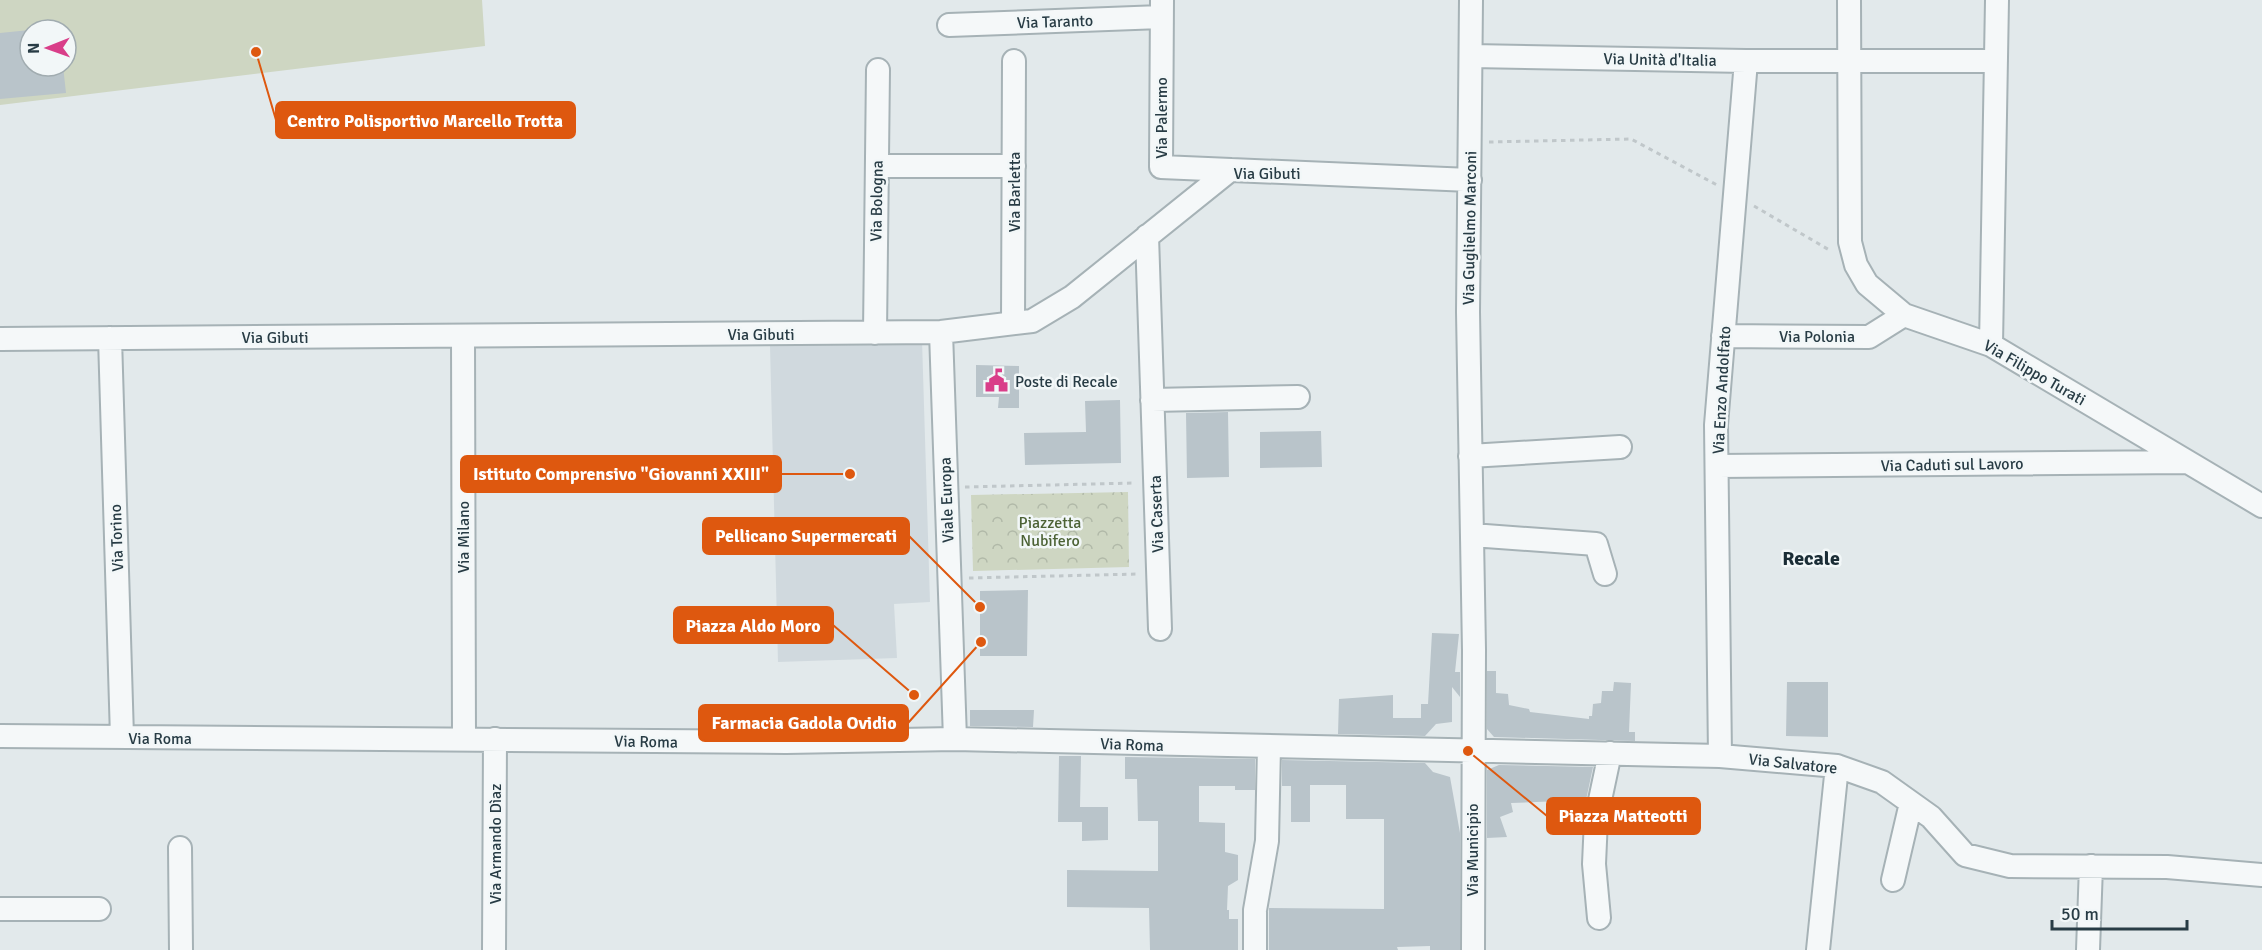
<svg xmlns="http://www.w3.org/2000/svg" width="2262" height="950" font-family="Signika,sans-serif">
  <style>
    .built { fill: #d0d9de }
    .grass { fill: #ced6c2; fill-rule: evenodd }
    .forest { fill: url(#forest-crowns) }
    .building { fill: #b9c4ca }
    .lines { fill: none; stroke-linecap: round; stroke-linejoin: round }
    .minor-casing { stroke: #a6b2b6; stroke-width: 26 }
    .path { stroke: #c0c7ca; stroke-width: 3; stroke-dasharray: 4.5 4.5; stroke-linecap: butt }
    .minor { stroke: #f5f8f9; stroke-width: 22 }
    .labels { text-anchor: middle; stroke-width: 5; stroke-linejoin: round; paint-order: stroke }
    .street-label { font-size: 16px; fill: #283c45; stroke: #f2f7f8 }
    .poi-label { font-size: 16px; fill: #283c45; stroke: #f2f7f8; text-anchor: start }
    .park-label { font-size: 16px; fill: #4c6235; stroke: #f2f7f8 }
    .quarter-label { font-size: 20px; font-weight: bold; fill: #1b2d36; stroke: #f2f7f8 }
    .leader { fill: none; stroke: #de580f; stroke-width: 2 }
    .callout-dot { fill: #de580f; stroke: #f2f7f8; stroke-width: 2 }
    .callout { fill: #de580f; stroke: #de580f; stroke-width: 2 }
    .callout-label { font-size: 18px; text-anchor: middle; font-weight: bold; fill: #fff }
  </style>
  <defs>
    <pattern id="forest-crowns" width="20" height="18" patternUnits="userSpaceOnUse" patternTransform="scale(1.5)"><rect width="20" height="18" fill="#ced6c2"/><path d="M2 6a3 3 0 1 1 6 0M12 15a3 3 0 1 1 6 0" fill="none" stroke="#b1b9a8"/></pattern>
  </defs>
  <rect width="100%" height="100%" fill="#e2e9eb"/>
  <!-- built -->
  <path class="built" d="M876,340H922L930,602L894,604L897,658L778,662L770,346Z"/>
  <!-- grass -->
  <path class="grass" d="M0,0H482L485,46L0,105ZM30,30H66V66H30Z"/>
  <!-- forest -->
  <path class="forest" d="M1128,492L1129,567L973,571L971,495Z"/>
  <!-- building -->
  <path class="building" d="M30,30V66H63L66,93L0,99V33Z
    M976,365L1019,366V408H998L999,397H976Z
    M1120,400L1121,463L1025,465L1024,433L1086,432L1085,401Z
    M1228,412L1229,477L1187,478L1186,413Z
    M1321,431L1322,467L1260,468V432Z
    M1028,590L1027,656H980V591Z
    M1432,633L1459,634L1455,672H1460V697L1452,687V722L1436,724L1425,736L1338,734L1339,699L1393,695V718H1421V704H1428Z
    M1487,671H1496V693L1508,694L1509,705L1529,709L1530,712L1589,719V716H1592L1593,704L1601,703L1602,691H1613L1614,682L1631,683L1629,732H1635V741L1494,737L1487,729Z
    M1787,682H1828V737L1786,736Z
    M970,710H1034L1033,727L970,726Z
    M1059,756H1081L1080,807H1108V840L1082,841V822H1058Z
    M1125,757L1255,759V790H1235V786H1199V822L1225,823V852L1238,855V880L1228,886L1227,910H1229V919H1238V950H1150L1149,908L1067,907V870L1158,871V821H1138L1137,779H1125Z
    M1282,760L1425,763L1433,772L1450,777L1460,833V950H1430V946L1397,947L1398,950H1269V908L1384,909V819H1346V785H1310V822H1291V786H1282Z
    M1499,765L1593,767L1586,800L1511,803L1513,812L1500,817L1507,837L1487,838V770Z"/>
  <g class="lines">
    <defs>
      <path id="minor" d="M1162,0L1161,167L1470,180
        M1471,0L1468,312L1474,650L1473,950
        M1849,0L1850,242L1856,265L1867,284L1904,315L1991,345L2262,506
        M949,25L1161,17
        M1472,56L1746,61H1996
        M877,166H1014
        M1147,236L1160,629
        M1013,323L1014,61
        M941,332L955,739
        M875,333L878,70
        M463,336L464,739
        M1723,336L1869,337L1904,315
        M110,338L122,737
        M0,339L941,332L1032,321L1072,297L1230,170
        M1991,345L1997,0
        M1152,400L1298,397
        M1470,456L1620,447
        M1717,466L2186,462
        M1472,535L1596,544L1605,574
        M0,736L786,742L955,739L1720,756L1837,766L1882,782L1931,817L1965,855L2010,866L2167,867L2262,875
        M1720,756L1716,425L1746,61
        M180,848L181,950
        M1893,880L1911,803
        M0,909H99
        M1599,918L1594,864L1596,819L1610,753
        M494,950L495,739
        M1255,950V910L1267,841L1269,747
        M1818,950L1837,766
        M2088,950L2091,866"/>
    </defs>
    <!-- minor casing -->
    <use href="#minor" class="minor-casing"/>
    <!-- path -->
    <path class="path" d="M1489,142L1631,139L1717,185
      M1754,206L1831,251
      M965,487L1135,483
      M969,578L1139,574"/>
    <!-- minor -->
    <use href="#minor" class="minor"/>
  </g>
  <!-- icons -->
  <defs>
    <symbol id="civic-bare" viewBox="-9 -9 18 18"><path d="M-.6-6.5H3V-4.5H.6V-3L4-1V1h2V6H-6V1h2V-1L-.6-3ZM-1.2 2.5V6h2.4V2.5Z" fill="#d93e89" stroke="#f2f7f8" stroke-width="2.5" paint-order="stroke"/></symbol>
  </defs>
  <g fill-rule="evenodd">
    <use href="#civic-bare" x="980" y="364" width="33" height="33"/>
  </g>
  <g class="labels">
    <!-- street labels -->
    <g class="street-label">
      <text transform="translate(1055 21) rotate(-2)" y="6">Via Taranto</text>
      <text transform="translate(1660 59) rotate(1)" y="6">Via Unità d'Italia</text>
      <text transform="translate(1161 118) rotate(-90)" y="6">Via Palermo</text>
      <text x="1267" y="179">Via Gibuti</text>
      <text transform="translate(1014 192) rotate(-90)" y="6">Via Barletta</text>
      <text transform="translate(876 201) rotate(-89)" y="6">Via Bologna</text>
      <text transform="translate(1469 228) rotate(-89)" y="6">Via Guglielmo Marconi</text>
      <text x="761" y="340">Via Gibuti</text>
      <text x="1817" y="342">Via Polonia</text>
      <text x="275" y="343">Via Gibuti</text>
      <text transform="translate(2035 372) rotate(30)" y="6">Via Filippo Turati</text>
      <text transform="translate(1721 390) rotate(-87)" y="6">Via Enzo Andolfato</text>
      <text transform="translate(1952 464) rotate(-1)" y="6">Via Caduti sul Lavoro</text>
      <text transform="translate(946 500) rotate(-92)" y="6">Viale Europa</text>
      <text transform="translate(1156 514) rotate(-92)" y="6">Via Caserta</text>
      <text transform="translate(463 537) rotate(-90)" y="6">Via Milano</text>
      <text transform="translate(116 538) rotate(-92)" y="6">Via Torino</text>
      <text x="160" y="744">Via Roma</text>
      <text transform="translate(646 741) rotate(1)" y="6">Via Roma</text>
      <text transform="translate(1132 744) rotate(2)" y="6">Via Roma</text>
      <text transform="translate(1793 763) rotate(6)" y="6">Via Salvatore</text>
      <text transform="translate(495 844) rotate(-90)" y="6">Via Armando Dìaz</text>
      <text transform="translate(1472 850) rotate(-90)" y="6">Via Municipio</text>
    </g>
    <!-- poi labels -->
    <g class="poi-label">
      <text x="1015" y="387">Poste di Recale</text>
    </g>
    <!-- park labels -->
    <g class="park-label">
      <text x="1050" y="528">Piazzetta<tspan x="1050" dy="18">Nubifero</tspan></text>
    </g>
    <!-- quarter labels -->
    <g class="quarter-label">
      <text x="1811" y="565">Recale</text>
    </g>
  </g>
  <!-- callouts -->
  <path class="leader" d="M256 52L276 120M850 474L781 474M980 607L909 536M914 695L833 625M981 642L908 723M1468 751L1547 816"/>
  <g class="callout-dot">
    <circle cx="256" cy="52" r="6"/>
    <circle cx="850" cy="474" r="6"/>
    <circle cx="980" cy="607" r="6"/>
    <circle cx="914" cy="695" r="6"/>
    <circle cx="981" cy="642" r="6"/>
    <circle cx="1468" cy="751" r="6"/>
  </g>
  <g class="callout">
    <rect x="276" y="102" width="299" height="36" rx="6"/>
    <rect x="461" y="456" width="320" height="36" rx="6"/>
    <rect x="703" y="518" width="206" height="36" rx="6"/>
    <rect x="674" y="607" width="159" height="36" rx="6"/>
    <rect x="699" y="705" width="209" height="36" rx="6"/>
    <rect x="1547" y="798" width="153" height="36" rx="6"/>
  </g>
  <g class="callout-label">
    <text x="425" y="127">Centro Polisportivo Marcello Trotta</text>
    <text x="621" y="480">Istituto Comprensivo "Giovanni XXIII"</text>
    <text x="806" y="542">Pellicano Supermercati</text>
    <text x="753" y="632">Piazza Aldo Moro</text>
    <text x="804" y="729">Farmacia Gadola Ovidio</text>
    <text x="1623" y="822">Piazza Matteotti</text>
  </g>
  <!-- north arrow -->
  <g transform="translate(48 48) rotate(269)"><circle r="28" fill="#f2f7f8" stroke="#a1acb0" stroke-width="1.5"/>
  <path d="M0-4.5L10 22L0 15L-10 22Z" fill="#d93e89"/>
  <text y="-9" font-size="16" font-weight="bold" text-anchor="middle" fill="#283c45">N</text>
  </g>
  <!-- scale -->
  <path d="M2052 920v9h135v-9" fill="none" stroke="#283c45" stroke-width="3"/>
  <text x="2061" y="920" font-size="18" fill="#283c45" stroke="#f2f7f8" stroke-width="4.5" paint-order="stroke">50 m</text>
</svg>
